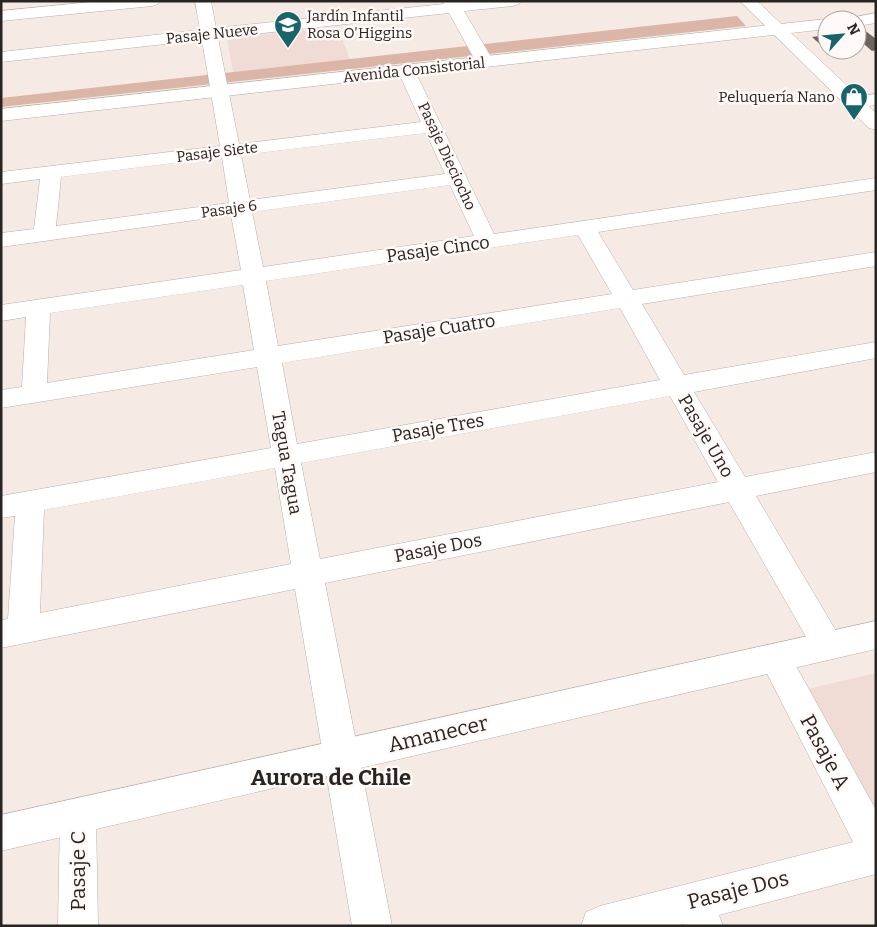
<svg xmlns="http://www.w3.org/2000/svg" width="877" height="927" font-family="Bitter,serif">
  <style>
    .built { fill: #f0dcd4 }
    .green { fill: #dbb5a5 }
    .building { fill: #6d635f }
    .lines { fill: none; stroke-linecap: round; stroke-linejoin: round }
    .minor-casing { stroke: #baafaa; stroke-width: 1 }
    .tertiary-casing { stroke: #baafaa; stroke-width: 1 }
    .secondary-casing { stroke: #baafaa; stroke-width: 1 }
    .minor { fill: #fff; fill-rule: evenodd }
    .tertiary { fill: #fff; fill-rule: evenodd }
    .secondary { fill: #fff; fill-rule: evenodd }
    .labels { text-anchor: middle; stroke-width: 5; stroke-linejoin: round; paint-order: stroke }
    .far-poi-label { font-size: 15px; fill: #282422; stroke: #fef9f7; text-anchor: start }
    .far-street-label { font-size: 15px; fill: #282422; stroke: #fef9f7 }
    .street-label { font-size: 18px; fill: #282422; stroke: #fef9f7 }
    .near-street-label { font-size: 21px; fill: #282422; stroke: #fef9f7 }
    .near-neighbourhood-label { font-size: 22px; font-weight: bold; fill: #282422; stroke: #fef9f7 }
  </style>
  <rect width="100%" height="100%" fill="#f6eae5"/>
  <!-- built -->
  <path class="built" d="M338,27L350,60L233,72L227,38Z
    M876,673V822L804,690Z"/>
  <!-- green -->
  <path class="green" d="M737,16L746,26L1,107V98Z"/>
  <!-- building -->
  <path class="building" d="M863,29L876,39V50L872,51L857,38V30Z
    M827,35V50H846L849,53L832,55L812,37Z"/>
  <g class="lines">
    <defs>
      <path id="minor" d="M101,1H160L158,4L152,6L1,21V11Z
        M195,1H211L216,28L444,4L442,1H521L519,4L513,6L464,11L494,62L491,66L485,67L479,66L476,62L449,13L218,38L239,144L421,122L398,71L401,67L407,66L413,67L494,234L876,178V190L598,232L633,290L876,252V266L642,304L684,375L876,342V358L694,392L745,477L876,452V472L756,496L839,636L844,646L839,656L828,660L817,656L729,502L325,583L392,926H352L295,589L1,648V620L8,619L15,516L1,518V496L271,448L257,367L1,408V390L22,387L26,317L1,321V305L241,270L231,215L1,247V233L34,229L40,179L1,184V172L220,146L202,40L1,62V52L200,30ZM426,133L445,174L250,200L241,155ZM222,157L229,203L56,226L61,177ZM450,185L474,236L263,267L252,212ZM578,235L612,294L278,346L266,281ZM243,285L254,350L47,383L50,313ZM620,308L660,380L297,444L282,363ZM670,396L718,482L320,559L301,463ZM275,468L291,564L40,613L44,510Z
        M876,94V105L853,108L846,106L844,102L846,98Z
        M775,644L786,648L876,810V874L719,915L723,926H684V924L676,926H581L586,912L600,906L853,842L759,658L764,648Z
        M78,798L91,803L96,816L98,926H58L60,816L65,803Z"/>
      <path id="tertiary" d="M876,13V23L857,26V20H850L851,18Z
        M827,19L831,20H827V29L1,121V109Z
        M876,621V649L1,851V815Z"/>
      <path id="secondary" d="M740,1H757L876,113V130L869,128Z"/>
    </defs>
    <!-- minor casing -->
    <use href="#minor" class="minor-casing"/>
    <!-- tertiary casing -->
    <use href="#tertiary" class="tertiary-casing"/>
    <!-- secondary casing -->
    <use href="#secondary" class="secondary-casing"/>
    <!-- minor -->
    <use href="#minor" class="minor"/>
    <!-- tertiary -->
    <use href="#tertiary" class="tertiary"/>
    <!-- secondary -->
    <use href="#secondary" class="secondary"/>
  </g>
  <!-- icons -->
  <defs>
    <symbol id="school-pin" viewBox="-11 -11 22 30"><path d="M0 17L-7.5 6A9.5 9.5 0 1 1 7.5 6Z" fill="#17656a" stroke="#fef9f7"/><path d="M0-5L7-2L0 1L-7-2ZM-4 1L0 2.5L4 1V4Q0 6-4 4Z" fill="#fff"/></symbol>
    <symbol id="shop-pin" viewBox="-11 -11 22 30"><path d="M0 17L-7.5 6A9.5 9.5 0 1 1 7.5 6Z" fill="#17656a" stroke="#fef9f7"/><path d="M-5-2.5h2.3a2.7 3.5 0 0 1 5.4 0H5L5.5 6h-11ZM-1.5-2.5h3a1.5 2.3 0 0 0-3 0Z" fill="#fff"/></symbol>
  </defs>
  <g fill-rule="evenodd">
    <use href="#school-pin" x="272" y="9" width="32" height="43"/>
    <use href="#shop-pin" x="838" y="81" width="32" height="43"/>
  </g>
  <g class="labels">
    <!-- far-poi labels -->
    <g class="far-poi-label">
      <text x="307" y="21">Jardín Infantil<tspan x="307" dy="17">Rosa O'Higgins</tspan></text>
      <text x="835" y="102" text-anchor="end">Peluquería Nano</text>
    </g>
    <!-- far-street labels -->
    <g class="far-street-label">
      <text transform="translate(212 34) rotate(-6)" y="5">Pasaje Nueve</text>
      <text transform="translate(414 70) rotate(-6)" y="5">Avenida Consistorial</text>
      <text transform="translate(217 152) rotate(-7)" y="5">Pasaje Siete</text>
      <text transform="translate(447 156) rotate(65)" y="5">Pasaje Dieciocho</text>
      <text transform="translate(229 209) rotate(-8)" y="5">Pasaje 6</text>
    </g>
    <!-- street labels -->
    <g class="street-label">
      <text transform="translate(438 249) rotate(-8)" y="6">Pasaje Cinco</text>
      <text transform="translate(439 329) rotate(-9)" y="6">Pasaje Cuatro</text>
      <text transform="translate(438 428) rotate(-10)" y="6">Pasaje Tres</text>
      <text transform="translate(706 436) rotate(60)" y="6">Pasaje Uno</text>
      <text transform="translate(287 463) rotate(80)" y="6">Tagua Tagua</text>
      <text transform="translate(438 548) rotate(-11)" y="6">Pasaje Dos</text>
    </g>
    <!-- near-street labels -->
    <g class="near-street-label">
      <text transform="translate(438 734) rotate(-13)" y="7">Amanecer</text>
      <text transform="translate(825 752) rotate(62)" y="7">Pasaje A</text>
      <text transform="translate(78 871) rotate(-90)" y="7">Pasaje C</text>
      <text transform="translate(738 890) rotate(-14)" y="7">Pasaje Dos</text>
    </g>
    <!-- near-neighbourhood labels -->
    <g class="near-neighbourhood-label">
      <text x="331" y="785">Aurora de Chile</text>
    </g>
  </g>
  <!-- border -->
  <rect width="877" height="927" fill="none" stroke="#282422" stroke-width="5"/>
  <!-- north arrow -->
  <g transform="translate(842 35) rotate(63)"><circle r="24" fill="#fef9f7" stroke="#a8a4a2"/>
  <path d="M0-4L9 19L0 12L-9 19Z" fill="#17656a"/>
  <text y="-8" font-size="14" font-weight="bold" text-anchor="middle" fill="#282422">N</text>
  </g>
</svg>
